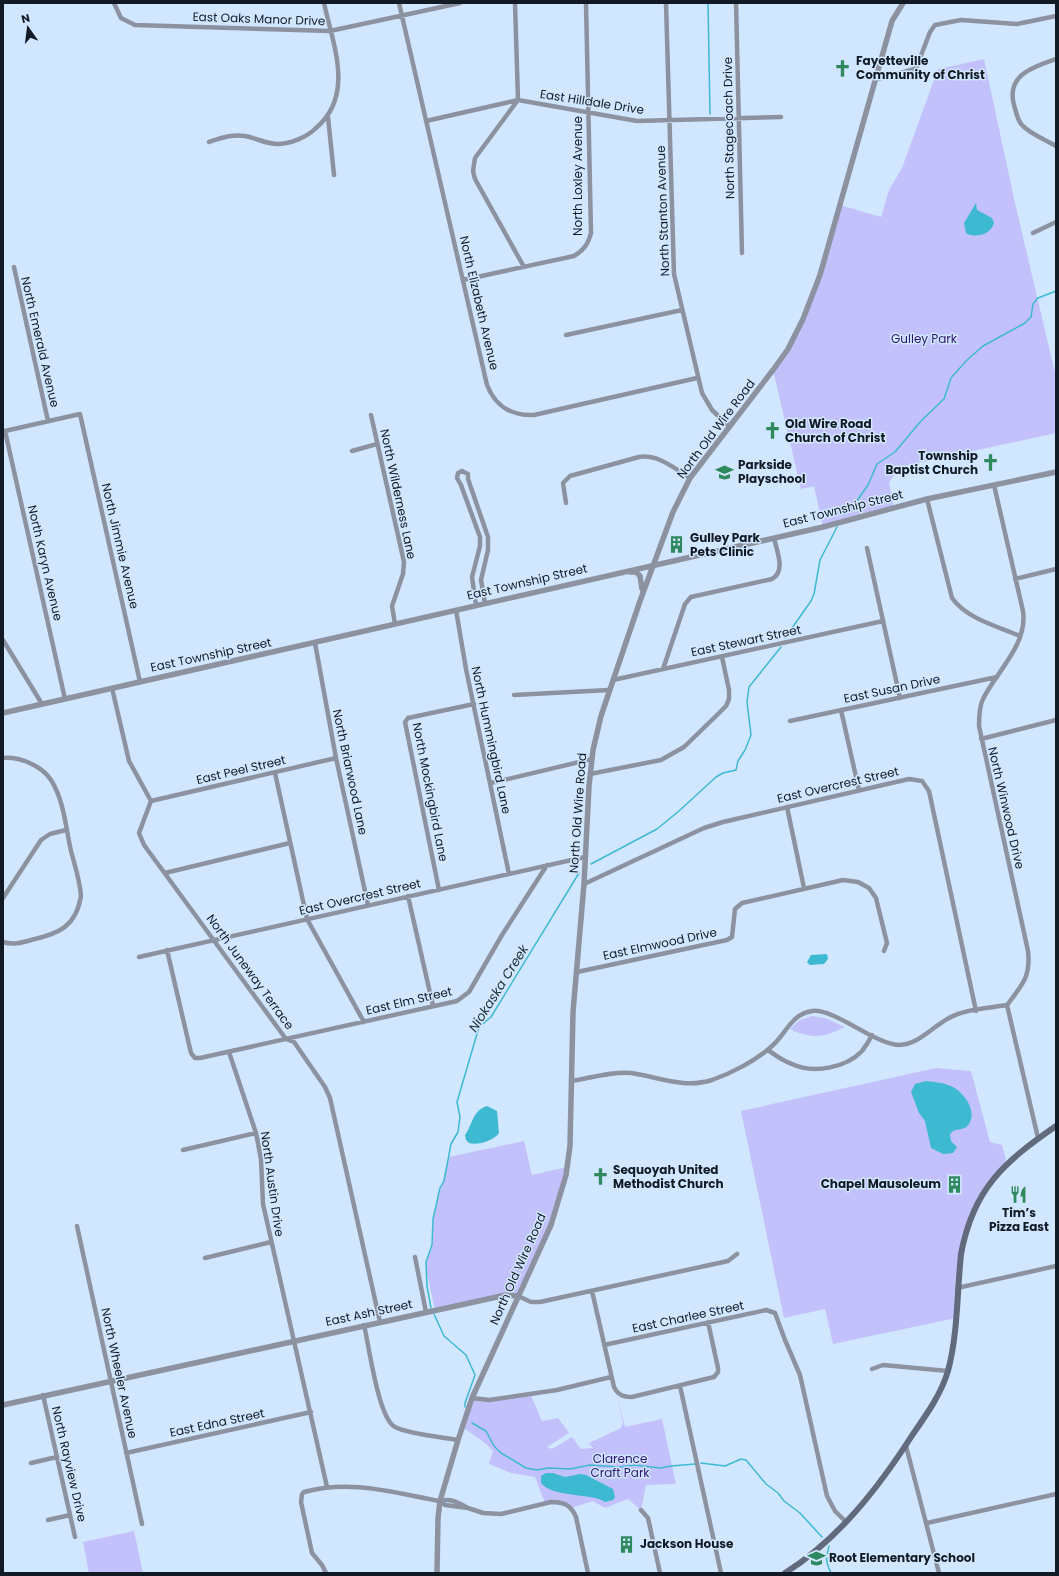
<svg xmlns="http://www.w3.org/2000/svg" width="1059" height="1576" font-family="Poppins,sans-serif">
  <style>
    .green { fill: #c3c1fb }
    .water { fill: #3db9d1 }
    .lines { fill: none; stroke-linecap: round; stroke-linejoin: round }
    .stream { stroke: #3db9d1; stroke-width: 1.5 }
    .minor { stroke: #8c92a0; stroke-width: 4.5 }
    .tertiary { stroke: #8c92a0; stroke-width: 5.5 }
    .secondary { stroke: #626a7e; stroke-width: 6 }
    .labels { text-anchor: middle; stroke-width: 3; stroke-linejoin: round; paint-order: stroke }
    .street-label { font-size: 12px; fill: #111a25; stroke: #d1e7ff }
    .poi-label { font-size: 12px; font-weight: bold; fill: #111a25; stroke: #d1e7ff; text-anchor: start }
    .park-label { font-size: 12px; fill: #2e1770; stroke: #d1e7ff }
    .water-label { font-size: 13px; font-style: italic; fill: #192e33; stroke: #d1e7ff }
  </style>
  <rect width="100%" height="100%" fill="#d1e7ff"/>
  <!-- green -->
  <path class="green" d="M984,59L1015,203L1056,377V433L899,467L889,483L894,508L823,527L814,486L801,489L773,370L803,319L840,205L881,217L889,190L902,168L938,69Z
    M812,1016L825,1018L845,1027C823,1038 811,1039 790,1029L800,1020Z
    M936,1068L971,1071L990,1142L1002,1145L1007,1164L994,1177L968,1224L956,1318L833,1344L825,1309L784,1318L741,1111Z
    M524,1141L532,1175L567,1167L557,1209L518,1296L506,1295L435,1310L426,1269V1262L432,1248L433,1219L449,1157Z
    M616,1391L625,1427L662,1419L676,1484L646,1485L641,1510L628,1499L605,1508L593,1501L571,1508L567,1504L545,1503L535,1477L511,1473L489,1464L493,1451L485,1443L462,1427L472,1398L484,1401L530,1393L542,1421L558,1418L569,1433L547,1447L552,1449L572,1437L581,1449L593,1448L589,1443L621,1428L623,1423Z
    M134,1531L143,1573H89L83,1542Z"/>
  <!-- water -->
  <path class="water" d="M976,203L977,210L992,218L994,223C991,234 976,239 966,233L964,223Z
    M827,954L828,959L824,964L810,965L807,962L811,955Z
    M926,1081C935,1082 945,1083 953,1087C965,1094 977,1111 969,1124C964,1132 955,1127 950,1134L951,1141L957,1147L953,1153L943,1154L931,1148L925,1121L919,1113L911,1092L915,1084Z
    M487,1106L497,1111L499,1133C495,1140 477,1146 469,1143L466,1140L465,1135C473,1124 472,1111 487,1106Z
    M546,1473H553L565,1477L580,1474L586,1475L613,1489L615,1497L613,1500L605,1502C595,1493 552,1498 541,1483V1476Z"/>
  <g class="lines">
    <!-- stream -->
    <path class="stream" d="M708,3L710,114
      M845,514L854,505L868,485L877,464L895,452L921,421L944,399L951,378L967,360L983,346L1025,323L1031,317L1033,304L1038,298L1056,291
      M785,638L811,601L814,594L820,560L837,527
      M591,864L657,829L679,811L716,777L723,773L736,770L738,761L745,750L751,735L747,702L749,687L781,647
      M431,1308L427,1286L426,1262L432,1245L433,1219L440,1188L444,1181L451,1144L458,1132L460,1117L457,1102L479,1027L491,1017L579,873
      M434,1314L444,1336L466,1355L475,1375L465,1403V1407
      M472,1423L486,1431L494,1446L501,1453L526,1468L537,1470L548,1468L570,1469L590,1465L618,1467L635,1465L660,1468L671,1466L695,1464
      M701,1463L725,1466L741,1459L746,1460L766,1484L778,1493L784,1501L800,1513L822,1537
      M829,1546C826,1559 825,1560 831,1573"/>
    <!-- minor -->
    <path class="minor" d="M114,3L121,18L135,25L330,31L460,3
      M399,3L487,385C495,406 512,416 534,415L697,378
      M515,3L518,100L475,158L473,171L475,179L524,267
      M666,3L674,274L702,393L712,410L730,427
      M736,3L742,253
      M1056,59C1033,67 1006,75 1014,105C1016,111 1017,120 1022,125C1030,134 1046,140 1056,146
      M874,80L915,69L917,66L930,32L935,25L961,20L1017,24L1056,16
      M328,117L334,175
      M426,121L518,100L637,121L781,117
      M209,142C221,138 232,134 245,136C256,138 266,144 277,144C291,144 307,137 316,128C355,95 333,45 324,3
      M1033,233L1056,222
      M14,267L48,421
      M463,280L574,256C584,250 588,244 591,233L586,3
      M566,335L682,310
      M371,415L404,562L403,574L392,606L395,624
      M352,451L377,444
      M994,485L1023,611C1028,644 997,671 983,699C979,707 979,717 979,726L1028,951C1031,977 1022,985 1007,1005L1038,1138
      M927,499L952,598C967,619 997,626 1020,636
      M566,503L563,483L570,476L639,457C659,454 675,469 690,478
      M867,548L900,698
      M1015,579L1056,569
      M476,605L472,577L480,546V537L461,485L457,478L458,473L462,471L468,474V479L488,537V550L481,580L485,603
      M456,610L466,669L509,874
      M3,640L42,704
      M315,643L336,758L368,905
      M663,669L685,604L691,597L772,579C786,571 777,552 774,538
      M613,680L883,621
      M112,688L129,761L151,801L139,833L144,845L286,1039L294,1042L325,1087L330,1098L380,1322
      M514,695L609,690
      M65,699L5,431L80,414L140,682
      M841,710L859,790
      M790,721L997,677
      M981,739L1056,720
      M3,758C19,756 42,766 51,780C64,800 66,829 71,851C75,866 80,881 81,896C76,927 58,934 31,940C21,943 13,945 3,942
      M275,773L307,919L364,1022
      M590,774L661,760L684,747L715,717L726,706L729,699V690L722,657
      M491,783L592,759
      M151,801L336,758
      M787,807L804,888
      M165,873L290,843
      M584,884L704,828L723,822L909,779L922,781L929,791L976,1011
      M439,890L405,722L408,718L474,704
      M408,896L433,1006
      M3,898L41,840L50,834L66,830
      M167,950L191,1053L195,1058H200L457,1001L469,992L502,935L547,865
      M139,957L585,857
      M577,972L727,940L732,937L735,909L742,903L843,880L858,882L869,888L876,898L887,943L884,951
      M768,1050C775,1055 783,1061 792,1064C813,1074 846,1068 862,1051C866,1046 869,1041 872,1035
      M229,1052L256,1133L261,1159L263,1204L327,1487
      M571,1081C591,1078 612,1071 631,1073C659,1077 684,1089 712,1080C732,1073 757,1060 772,1046C786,1034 791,1014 812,1011C834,1008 874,1044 899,1045C918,1045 932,1027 949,1018C965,1009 989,1008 1007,1005
      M183,1150L256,1133
      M77,1226L142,1524
      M415,1257L426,1312
      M205,1258L271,1242
      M957,1288L1056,1266
      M592,1291L614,1387C618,1395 623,1397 632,1397L714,1377L718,1372V1368L708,1322
      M518,1296L531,1302H540L728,1261L737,1254
      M364,1325C369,1345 378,1418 395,1427C408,1434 441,1437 458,1440
      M604,1345L766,1310L775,1313L785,1340L800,1375L827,1496L835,1511L846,1522
      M872,1369L883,1365L948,1371
      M680,1386L721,1573
      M43,1395L75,1537
      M472,1398L489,1400L557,1390L611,1377
      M906,1446L939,1573
      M126,1453L311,1412
      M31,1463L57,1457
      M468,1508L483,1513L501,1514L551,1502C564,1502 571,1505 576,1517L588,1573
      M641,1510L648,1518L660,1573
      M48,1520L70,1515
      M927,1523L1056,1494
      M326,1573L322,1565L312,1553L301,1502L302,1494L304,1492C351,1479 394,1493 440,1501C451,1498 459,1503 468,1508L445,1505L440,1501"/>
    <!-- tertiary -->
    <path class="tertiary" d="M630,572H636L640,576L642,589
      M3,713L713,552L823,527L927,499L1056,472
      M3,1405L506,1295L518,1296
      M437,1573L438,1518L440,1501L458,1440L472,1398L551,1225L566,1175L570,1146L573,1012L584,884L589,786L593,750L601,716L640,601L673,512L690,478L773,370L788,349L803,319L820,275L892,21L903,3"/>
    <!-- secondary -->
    <path class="secondary" d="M785,1573C839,1539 879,1487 913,1434C927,1414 941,1394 948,1371C958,1333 957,1292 961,1254C973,1189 1004,1162 1056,1126"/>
  </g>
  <!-- icons -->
  <defs>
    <symbol id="church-bare" viewBox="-9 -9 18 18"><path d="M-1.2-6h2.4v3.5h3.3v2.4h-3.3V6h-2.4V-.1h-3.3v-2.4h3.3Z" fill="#2f895e" stroke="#d1e7ff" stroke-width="2.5" paint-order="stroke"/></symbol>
    <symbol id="school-bare" viewBox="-9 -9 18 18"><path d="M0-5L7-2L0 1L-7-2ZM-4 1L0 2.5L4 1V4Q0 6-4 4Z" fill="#2f895e" stroke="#d1e7ff" stroke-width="2.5" paint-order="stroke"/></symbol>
    <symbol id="building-bare" viewBox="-9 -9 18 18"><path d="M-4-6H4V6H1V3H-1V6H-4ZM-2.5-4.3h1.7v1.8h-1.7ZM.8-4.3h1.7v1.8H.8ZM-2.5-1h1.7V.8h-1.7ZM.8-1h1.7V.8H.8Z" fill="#2f895e" stroke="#d1e7ff" stroke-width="2.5" paint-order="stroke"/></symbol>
    <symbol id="restaurant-bare" viewBox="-9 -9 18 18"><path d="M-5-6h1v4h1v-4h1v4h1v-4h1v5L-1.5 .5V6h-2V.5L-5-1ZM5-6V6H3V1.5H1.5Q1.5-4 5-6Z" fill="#2f895e" stroke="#d1e7ff" stroke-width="2.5" paint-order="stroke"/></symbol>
  </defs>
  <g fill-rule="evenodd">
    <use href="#church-bare" x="830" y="56" width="25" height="25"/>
    <use href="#church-bare" x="760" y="418" width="25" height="25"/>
    <use href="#church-bare" x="978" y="450" width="25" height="25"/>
    <use href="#school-bare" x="712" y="460" width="25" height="25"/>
    <use href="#building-bare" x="664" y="532" width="25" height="25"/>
    <use href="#church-bare" x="588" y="1164" width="25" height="25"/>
    <use href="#building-bare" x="942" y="1172" width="25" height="25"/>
    <use href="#restaurant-bare" x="1006" y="1182" width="25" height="25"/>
    <use href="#building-bare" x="614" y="1532" width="25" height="25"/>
    <use href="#school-bare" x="804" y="1546" width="25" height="25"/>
  </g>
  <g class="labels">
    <!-- street labels -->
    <g class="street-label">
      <text transform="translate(259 19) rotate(2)" y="4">East Oaks Manor Drive</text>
      <text transform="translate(592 102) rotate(9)" y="4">East Hilldale Drive</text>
      <text transform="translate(729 128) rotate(-91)" y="4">North Stagecoach Drive</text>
      <text transform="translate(578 176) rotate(-90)" y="4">North Loxley Avenue</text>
      <text transform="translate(663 211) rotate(-92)" y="4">North Stanton Avenue</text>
      <text transform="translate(479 303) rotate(77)" y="4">North Elizabeth Avenue</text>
      <text transform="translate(40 342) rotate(77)" y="4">North Emerald Avenue</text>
      <text transform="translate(716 429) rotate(-53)" y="4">North Old Wire Road</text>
      <text transform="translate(398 494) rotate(78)" y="4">North Wilderness Lane</text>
      <text transform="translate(843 509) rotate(-14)" y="4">East Township Street</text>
      <text transform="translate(120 546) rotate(77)" y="4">North Jimmie Avenue</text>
      <text transform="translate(45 563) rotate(77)" y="4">North Karyn Avenue</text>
      <text transform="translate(527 582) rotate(-13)" y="4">East Township Street</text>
      <text transform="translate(746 641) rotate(-12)" y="4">East Stewart Street</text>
      <text transform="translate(211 655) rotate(-12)" y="4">East Township Street</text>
      <text transform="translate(892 689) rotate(-12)" y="4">East Susan Drive</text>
      <text transform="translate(491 740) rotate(78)" y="4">North Hummingbird Lane</text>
      <text transform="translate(241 770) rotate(-13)" y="4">East Peel Street</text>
      <text transform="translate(350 772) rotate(78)" y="4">North Briarwood Lane</text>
      <text transform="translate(838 785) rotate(-13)" y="4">East Overcrest Street</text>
      <text transform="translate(430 792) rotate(79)" y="4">North Mockingbird Lane</text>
      <text transform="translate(1006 808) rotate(77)" y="4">North Winwood Drive</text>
      <text transform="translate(578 813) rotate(-86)" y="4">North Old Wire Road</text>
      <text transform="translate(360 897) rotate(-13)" y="4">East Overcrest Street</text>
      <text transform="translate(660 944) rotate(-12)" y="4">East Elmwood Drive</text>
      <text transform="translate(250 972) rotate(54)" y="4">North Juneway Terrace</text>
      <text transform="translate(409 1001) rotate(-13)" y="4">East Elm Street</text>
      <text transform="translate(272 1184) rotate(82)" y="4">North Austin Drive</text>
      <text transform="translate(518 1269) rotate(-66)" y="4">North Old Wire Road</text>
      <text transform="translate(369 1313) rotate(-12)" y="4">East Ash Street</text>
      <text transform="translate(688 1317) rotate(-12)" y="4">East Charlee Street</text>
      <text transform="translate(119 1373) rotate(78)" y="4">North Wheeler Avenue</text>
      <text transform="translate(217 1423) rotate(-12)" y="4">East Edna Street</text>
      <text transform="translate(69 1464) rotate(77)" y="4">North Rayview Drive</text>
    </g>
    <!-- poi labels -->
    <g class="poi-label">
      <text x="856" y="65">Fayetteville<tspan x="856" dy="14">Community of Christ</tspan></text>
      <text x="785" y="428">Old Wire Road<tspan x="785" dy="14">Church of Christ</tspan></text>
      <text x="978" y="460" text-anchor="end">Township<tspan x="978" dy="14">Baptist Church</tspan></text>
      <text x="738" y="469">Parkside<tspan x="738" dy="14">Playschool</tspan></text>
      <text x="690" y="542">Gulley Park<tspan x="690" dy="14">Pets Clinic</tspan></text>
      <text x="613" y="1174">Sequoyah United<tspan x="613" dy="14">Methodist Church</tspan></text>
      <text x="941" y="1188" text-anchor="end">Chapel Mausoleum</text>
      <text x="1019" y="1217" text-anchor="middle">Tim’s<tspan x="1019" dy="14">Pizza East</tspan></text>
      <text x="640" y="1548">Jackson House</text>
      <text x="829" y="1562">Root Elementary School</text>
    </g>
    <!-- park labels -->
    <g class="park-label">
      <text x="924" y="343">Gulley Park</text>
      <text x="620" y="1463">Clarence<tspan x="620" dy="14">Craft Park</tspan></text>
    </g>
    <!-- water labels -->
    <g class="water-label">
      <text transform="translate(498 988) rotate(-58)" y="5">Niokaska Creek</text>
    </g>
  </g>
  <!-- border -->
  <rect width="1059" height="1576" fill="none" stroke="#111a25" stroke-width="8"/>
  <!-- north arrow -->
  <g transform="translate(28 28) rotate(346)" stroke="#d1e7ff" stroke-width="3" paint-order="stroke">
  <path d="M0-3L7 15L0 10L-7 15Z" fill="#111a25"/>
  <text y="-6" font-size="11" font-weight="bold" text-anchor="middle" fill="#111a25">N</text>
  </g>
</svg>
